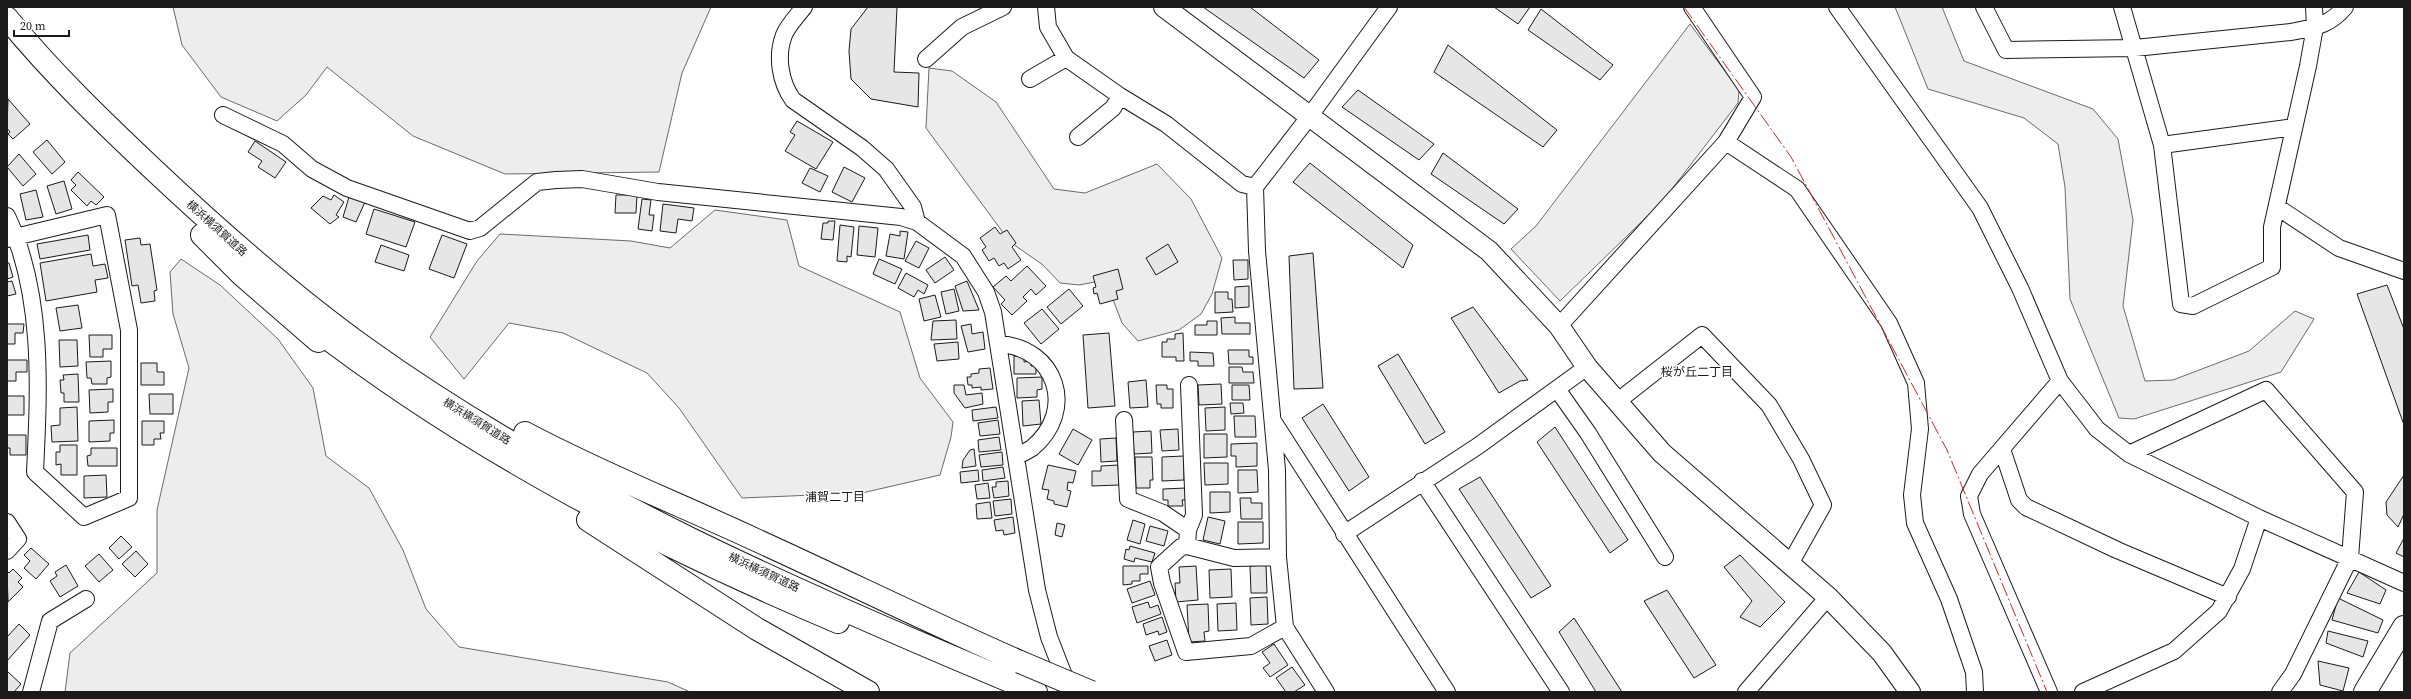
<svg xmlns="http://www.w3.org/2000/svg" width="2411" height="699" font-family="'Source Serif 4','Noto Sans JP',serif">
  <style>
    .built { fill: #ededed; stroke: #6a6a6a }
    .building { fill: #e6e6e6; stroke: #1a1a1a }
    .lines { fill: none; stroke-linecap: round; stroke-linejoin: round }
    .minor-casing { stroke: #1a1a1a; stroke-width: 18 }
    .tertiary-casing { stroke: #1a1a1a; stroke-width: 22 }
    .secondary-casing { stroke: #1a1a1a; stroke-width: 24 }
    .motorway-casing { stroke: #1a1a1a; stroke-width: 24 }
    .minor { stroke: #fff; stroke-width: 16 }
    .tertiary { stroke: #fff; stroke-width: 20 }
    .secondary { stroke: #fff; stroke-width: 22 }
    .motorway { stroke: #fff; stroke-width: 22 }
    .motorway-bridge-casing { stroke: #1a1a1a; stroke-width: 24; stroke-linecap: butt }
    .motorway-bridge { stroke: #fff; stroke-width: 22 }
    .power { stroke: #c62828; stroke-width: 1; stroke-dasharray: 14 3 2 3; stroke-linecap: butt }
    .labels { text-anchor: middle; stroke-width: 3; stroke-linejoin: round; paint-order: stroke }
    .street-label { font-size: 11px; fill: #1a1a1a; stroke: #fff }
    .neighbourhood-label { font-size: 12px; fill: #1a1a1a; stroke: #fff }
  </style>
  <rect width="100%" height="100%" fill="#fff"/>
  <!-- built -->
  <path class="built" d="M173,7H711L682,73L659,172L505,174L413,136L327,67L306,95L277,121L221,97L182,45Z
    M1895,7H1942L1964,61L2093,109L2118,139L2133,220L2123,306L2145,381L2173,380L2249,351L2295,311L2314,319L2281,372L2134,419L2119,418L2070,299L2065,187L2058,144L2024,118L1928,89Z
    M1690,24L1739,90L1738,103L1662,202L1560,301L1511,249L1536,226Z
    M929,68L952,71L996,102L1054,189L1085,193L1157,164L1191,199L1222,258L1212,294L1201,314L1179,330L1138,341L1122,323L1112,297L1100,281L1079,285L1060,283L1043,265L1010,242L926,128Z
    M715,210L787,220L799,266L900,312L920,378L953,422L951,437L940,475L862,493L742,498L679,408L647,373L563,333L509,323L464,379L430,337L477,261L500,234L631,241L670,248Z
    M181,259L220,285L278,339L313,388L326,456L369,488L403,550L426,609L459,647L668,682L690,692H65L70,653L157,573V510L189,368L173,314L170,272Z"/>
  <!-- building -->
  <path class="building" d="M868,7H897L894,72L919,73L918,107L871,99L851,79L849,51L851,29Z
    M1203,7H1250L1319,60L1304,78Z
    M1494,7H1530L1518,24Z
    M1541,9L1613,65L1600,80L1528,30Z
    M1448,45L1557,130L1543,147L1434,72Z
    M1358,90L1434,144L1419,160L1342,107Z
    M8,99L30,124L13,139L8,134L10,132L7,128Z
    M797,121L833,142L816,169L785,151L795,135L790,132Z
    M47,140L65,162L52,174L33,152Z
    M255,141L286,162L275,178L258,167L262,161L248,152Z
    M1443,153L1518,209L1504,224L1431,174Z
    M19,154L36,174L23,186L7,167Z
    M1310,163L1413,245L1403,268L1293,182Z
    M844,167L865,178L852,202L832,192Z
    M810,168L828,176L820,192L802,183Z
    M78,172L104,197L96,205L91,201L87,206L71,190L76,185L71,180Z
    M64,181L72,209L56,214L47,186Z
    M36,190L43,217L26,220L20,194Z
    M334,195L344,202L336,215L339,217L330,224L311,208L323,196L331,200Z
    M616,195H637L636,213H615Z
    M349,197L365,202L356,222L343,217Z
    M642,199L651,200L649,215H654L652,231L638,229Z
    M663,204L694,208L692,221L678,219L676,233L660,231Z
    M374,209L415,222L406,247L366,234Z
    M828,221H835L833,240L821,239L823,223H828Z
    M840,225L854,227L851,257L847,256V262L837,261Z
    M859,226L878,228L875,257L857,255Z
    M995,227L1000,234L1007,230L1016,243L1012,247L1021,260L1008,269L1004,263L999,266L994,258L989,261L982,250L986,247L980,238Z
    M900,231L908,232L904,259L886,256L890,234L900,236Z
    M88,235L90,250L40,259L37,244Z
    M442,235L467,244L454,278L429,269Z
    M140,238L141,245L150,244L157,290L154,291L155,301L141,303L138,285L132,286L125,240Z
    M916,241L929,248L919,268L905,261Z
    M1168,244L1178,262L1156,275L1146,258Z
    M381,245L409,255L404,271L375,262Z
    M1313,253L1323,388L1294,389L1289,256Z
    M91,254L93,266L105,264L108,278L95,280L97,292L46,301L40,263Z
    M945,257L954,270L935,283L926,270Z
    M879,259L902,269L895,284L873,274Z
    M1233,260H1248V279L1234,280Z
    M7,263H9L13,277L7,279Z
    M1027,266L1046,286L1036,295L1031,289L1023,297L1027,301L1012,315L1001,304L1005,300L993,287L1006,276L1011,281Z
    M1118,269L1123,289L1116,291L1118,299L1100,304L1097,293L1094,294L1093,288L1096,287L1093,276Z
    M906,273L928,285L924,294L918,290L914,297L898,288Z
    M12,281L16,294L7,296V282Z
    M967,281L979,310L963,311L955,286Z
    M2387,285L2404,329V425L2357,294Z
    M1249,286V307L1235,308V287Z
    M954,289L959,311L946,314L941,292Z
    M1069,289L1083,306L1061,324L1047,307Z
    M1215,292H1228V299H1232L1233,312L1215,313Z
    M935,295L941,317L924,321L919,299Z
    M78,305L82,328L60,331L56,308Z
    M1473,307L1528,380L1520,381L1499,393L1451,318Z
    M1042,309L1059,329L1041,344L1024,323Z
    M1235,317V323H1250V334H1222L1221,318Z
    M956,320L957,339L931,340L933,321Z
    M1207,321H1217V335H1195V325H1207Z
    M7,324H24L23,333H15V344H7Z
    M971,324L972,334L983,332L985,349L968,352L961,326Z
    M1109,333L1115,406L1088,408L1083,335Z
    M1183,333L1184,361H1176V357H1162V342H1167V339H1175V334Z
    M89,335H112V349H103V357H90Z
    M59,340H77L78,366L60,367Z
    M958,342L959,359L937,361L934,344Z
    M1228,350H1249V357H1253V364H1229Z
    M1190,352L1213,353L1214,366H1198V361H1190Z
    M1398,354L1445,432L1425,444L1378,366Z
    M1014,356H1024V362L1031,361V366H1036V374H1014Z
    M7,360H27V372H16V381H7Z
    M111,361V377L107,378V384H92L91,378H87L86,362Z
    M141,363H157V372H164V385H141Z
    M1229,367H1242L1243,372H1253L1254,383H1229Z
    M990,368L993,389L981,390V387L972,388V385H968L967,377H971V374L979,373V369Z
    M78,374L79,402H64V393H61L60,380H64L63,375Z
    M1042,377V389L1037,390V397L1017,398V378Z
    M1146,380L1148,407L1130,408L1128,382Z
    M1221,384L1222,404L1199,405L1198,385Z
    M954,385H964L966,395L982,393L983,404L965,408L954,393Z
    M1156,385H1167V389H1173V408H1161V404H1157Z
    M1232,385H1249L1250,400H1232Z
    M113,389V402H108V412L90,413L89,390Z
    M149,394H173V414H150Z
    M7,396H24V415H7Z
    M1039,400L1041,424L1023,426L1022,401Z
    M1230,403H1243L1244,413L1231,414Z
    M1323,404L1369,477L1349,491L1302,418Z
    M77,407L78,441L52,442L51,426L60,425V408Z
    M996,407L998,418L973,421L972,410Z
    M1225,407V430L1206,431L1205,408Z
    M1234,416H1255L1256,437H1235Z
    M114,420V433H110V441L89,442V421Z
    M998,420L1000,434L980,436L978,423Z
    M142,421H164V433H160L161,439H154V445H142Z
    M1555,427L1628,540L1610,553L1537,442Z
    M1073,429L1092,440L1078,465L1059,454Z
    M1178,429L1179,450L1162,451L1160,430Z
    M1151,431L1152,453L1134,454L1133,432Z
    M1204,434H1227V457L1204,458Z
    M7,435H26V455H10V448H7Z
    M999,437L1001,450L979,452L978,440Z
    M1116,438L1117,461L1101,462L1100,439Z
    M1257,443V466L1236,467V456H1231V444Z
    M60,445H77V475H61V464L56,465V452H60Z
    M91,448H117V466H88L87,456L91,455Z
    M974,449L976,466L962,468L963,460L970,450Z
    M1002,452L1003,465L981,467L979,455Z
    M1184,456V480L1162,481V457Z
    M1135,457H1152L1153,480H1150V488H1136Z
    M1204,463H1228V484L1205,485Z
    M1048,465L1076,471L1073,483L1068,482L1067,490L1071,491L1067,507L1054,504V501L1047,499L1049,490L1042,489Z
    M1118,465L1119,485L1092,486V471H1101V466Z
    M1003,467L1005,478L983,481L982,470Z
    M978,470L979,481L961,483L960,472Z
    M1238,470H1257L1258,492L1238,493Z
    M106,475L107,497L84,498V476Z
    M2404,475V514L2398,527L2387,515L2386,502Z
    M1480,477L1551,586L1531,598L1459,489Z
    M1008,481L1009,496L994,498L992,487H996V482Z
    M988,483L990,498L977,499L975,485Z
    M1186,488V500H1182L1183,506H1168V500H1163V489Z
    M1210,492H1230V512L1210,513Z
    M1240,498H1251V503H1262V519H1241Z
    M1011,499L1012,514L995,516L993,501Z
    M990,502L992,518L977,519L976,504Z
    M1013,517L1015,533L1004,535L1003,530L996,531L994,520Z
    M1208,517L1225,521L1220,544L1203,540Z
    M1133,520L1145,524L1140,544L1127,540Z
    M1238,522H1263V543L1238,544Z
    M1057,523L1065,525L1062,537L1055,535Z
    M1150,526L1168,531L1164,546L1146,541Z
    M121,536L132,547L119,559L109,548Z
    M2404,538V557L2396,553Z
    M1130,546L1155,553L1152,562L1135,558L1134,562L1124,559L1126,549L1129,550Z
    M31,548L49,564L36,579L24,568L30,561L24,555Z
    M136,551L148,564L135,577L122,564Z
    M99,554L113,570L99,582L85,566Z
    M1740,555L1785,602L1760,627L1740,617L1752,601L1724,567Z
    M66,565L78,586L60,597L50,581L57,576L55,572Z
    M1266,565L1267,593H1251L1250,566Z
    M1123,566H1148V574H1140V581H1132V584L1123,585Z
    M1196,566L1198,600L1176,602L1175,583H1180L1179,567Z
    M13,569L22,578L18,582L23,587L8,602L7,571L9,573Z
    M1231,569L1232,597L1210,598L1209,570Z
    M2359,572L2386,590L2380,604L2347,593Z
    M1150,581L1155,595L1132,603L1127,589Z
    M1667,590L1716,665L1694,678L1644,601Z
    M1267,597L1268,624L1251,625L1250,598Z
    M2338,598L2383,620L2378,633L2332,620Z
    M1148,602L1150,608L1158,605L1161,614L1137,623L1132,607Z
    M1236,603L1237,630L1218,631L1217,604Z
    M1208,604L1209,631L1204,632L1205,641L1189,642L1187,605Z
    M1162,617L1167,632L1159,635L1158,631L1146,635L1143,624Z
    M1574,618L1622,692H1596L1559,632Z
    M19,624L30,635L7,661V637Z
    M2328,631L2368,641L2363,657L2326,643Z
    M1167,640L1172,655L1155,661L1149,646Z
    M1274,644L1288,665L1270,677L1263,668L1270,663L1262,652Z
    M2318,661L2349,668L2343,691L2320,685Z
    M1292,667L1305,685L1294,692H1286L1276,678Z
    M7,671L21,684L14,692H7Z"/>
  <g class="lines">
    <defs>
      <path id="minor" d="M804,7C798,15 788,25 784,35C776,56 780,82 793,100L862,148L886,169L913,207L917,222L963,256L986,292L993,312L1037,590L1049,637L1068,686
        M1046,7L1048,27L1066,58L1120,96L1166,124L1242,184L1255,187
        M1837,7L1980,208L2020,288L2060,381L2097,429L2129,454L2259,518L2404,583
        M1984,7L2006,50L2135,48L2291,32C2315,27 2329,26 2345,7
        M2122,7L2162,145L2181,304L2193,306L2272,267V227L2308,66L2315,27L2314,7
        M926,59L962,27L1003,7
        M1030,79L1066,58
        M223,115L283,144L312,169L347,188L470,231L480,228L537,182L556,180L582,179L658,192L901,217L917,222
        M1078,137L1113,108L1120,96
        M1726,142L1797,189L1889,323L1916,383L1920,429L1912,495L1915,523L1949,599L1974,672L1975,692
        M2162,145L2294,127
        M2277,207L2339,248L2404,271
        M7,216C44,295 39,388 35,472L84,517L129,498V330L107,215L15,237L7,239
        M1559,326L1726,142L1753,97L1692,7
        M998,344C1057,347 1077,411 1032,448C1027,451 1021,454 1016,457
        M1557,389L1588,433L1665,557
        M1618,401L1702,335L1769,405L1801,459L1823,505L1790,564
        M1124,420L1128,499L1163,513L1188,530
        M1273,421L1447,692
        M2002,449L2019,500L2026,507L2117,550L2228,597
        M2129,454L2266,390L2355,492L2350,558L2293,674L2280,692
        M1422,481L1561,692
        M7,522L18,539L7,551
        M1344,534L1478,446L1587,367
        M1187,546L1188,530L1194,515L1189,385
        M1278,557L1234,558L1187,546L1181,547L1159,567L1162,583L1186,652L1251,646L1285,627
        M31,692L50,621L86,599
        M1326,692L1285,627L1278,557L1277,470L1257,251L1255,187L1309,117L1389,7
        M1746,692L1828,597
        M2049,692L1972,514L1969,496L1980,474L2060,381
        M2083,692L2174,651L2219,611L2242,569L2259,518"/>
      <path id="tertiary" d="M1164,7L1489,251L1559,326L1587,367L1662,453L1828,597L1882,653L1910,692"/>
      <path id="secondary" d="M2365,692L2404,627"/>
      <path id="motorway" d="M7,18C52,73 103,122 155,171C222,234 290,294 365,348C567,493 807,597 1036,692
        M202,235L242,275L318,341
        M310,325C472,450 651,543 838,622
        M525,433C600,473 679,504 756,540C844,580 931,623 1020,662
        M588,520L757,629L868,692"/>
    </defs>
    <!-- minor casing -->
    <use href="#minor" class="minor-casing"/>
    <!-- tertiary casing -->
    <use href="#tertiary" class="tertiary-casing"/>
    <!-- secondary casing -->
    <use href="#secondary" class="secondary-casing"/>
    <!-- motorway casing -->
    <use href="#motorway" class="motorway-casing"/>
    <!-- minor -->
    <use href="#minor" class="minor"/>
    <!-- tertiary -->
    <use href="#tertiary" class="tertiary"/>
    <!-- secondary -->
    <use href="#secondary" class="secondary"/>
    <!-- motorway -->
    <use href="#motorway" class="motorway"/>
    <defs>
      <path id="motorway-bridge" d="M1020,662L1091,692"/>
    </defs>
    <!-- motorway-bridge casing -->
    <use href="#motorway-bridge" class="motorway-bridge-casing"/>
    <!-- motorway-bridge -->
    <use href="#motorway-bridge" class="motorway-bridge"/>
    <!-- power -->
    <path class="power" d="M1684,7L1791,157L1947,450L2047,692"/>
  </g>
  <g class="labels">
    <!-- street labels -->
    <g class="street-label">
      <text transform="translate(217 228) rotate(42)" y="4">横浜横須賀道路</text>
      <text transform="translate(477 421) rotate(32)" y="4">横浜横須賀道路</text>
      <text transform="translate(764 572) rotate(25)" y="4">横浜横須賀道路</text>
    </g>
    <!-- neighbourhood labels -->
    <g class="neighbourhood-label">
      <text x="1697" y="376">桜が丘二丁目</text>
      <text x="835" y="501">浦賀二丁目</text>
    </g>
  </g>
  <!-- border -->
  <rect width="2411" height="699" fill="none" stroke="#1a1a1a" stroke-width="16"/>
  <!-- scale -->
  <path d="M14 30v6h55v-6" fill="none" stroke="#1a1a1a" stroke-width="2"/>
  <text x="20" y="30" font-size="12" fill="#1a1a1a" stroke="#ffffff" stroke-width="3" paint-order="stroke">20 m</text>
</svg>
